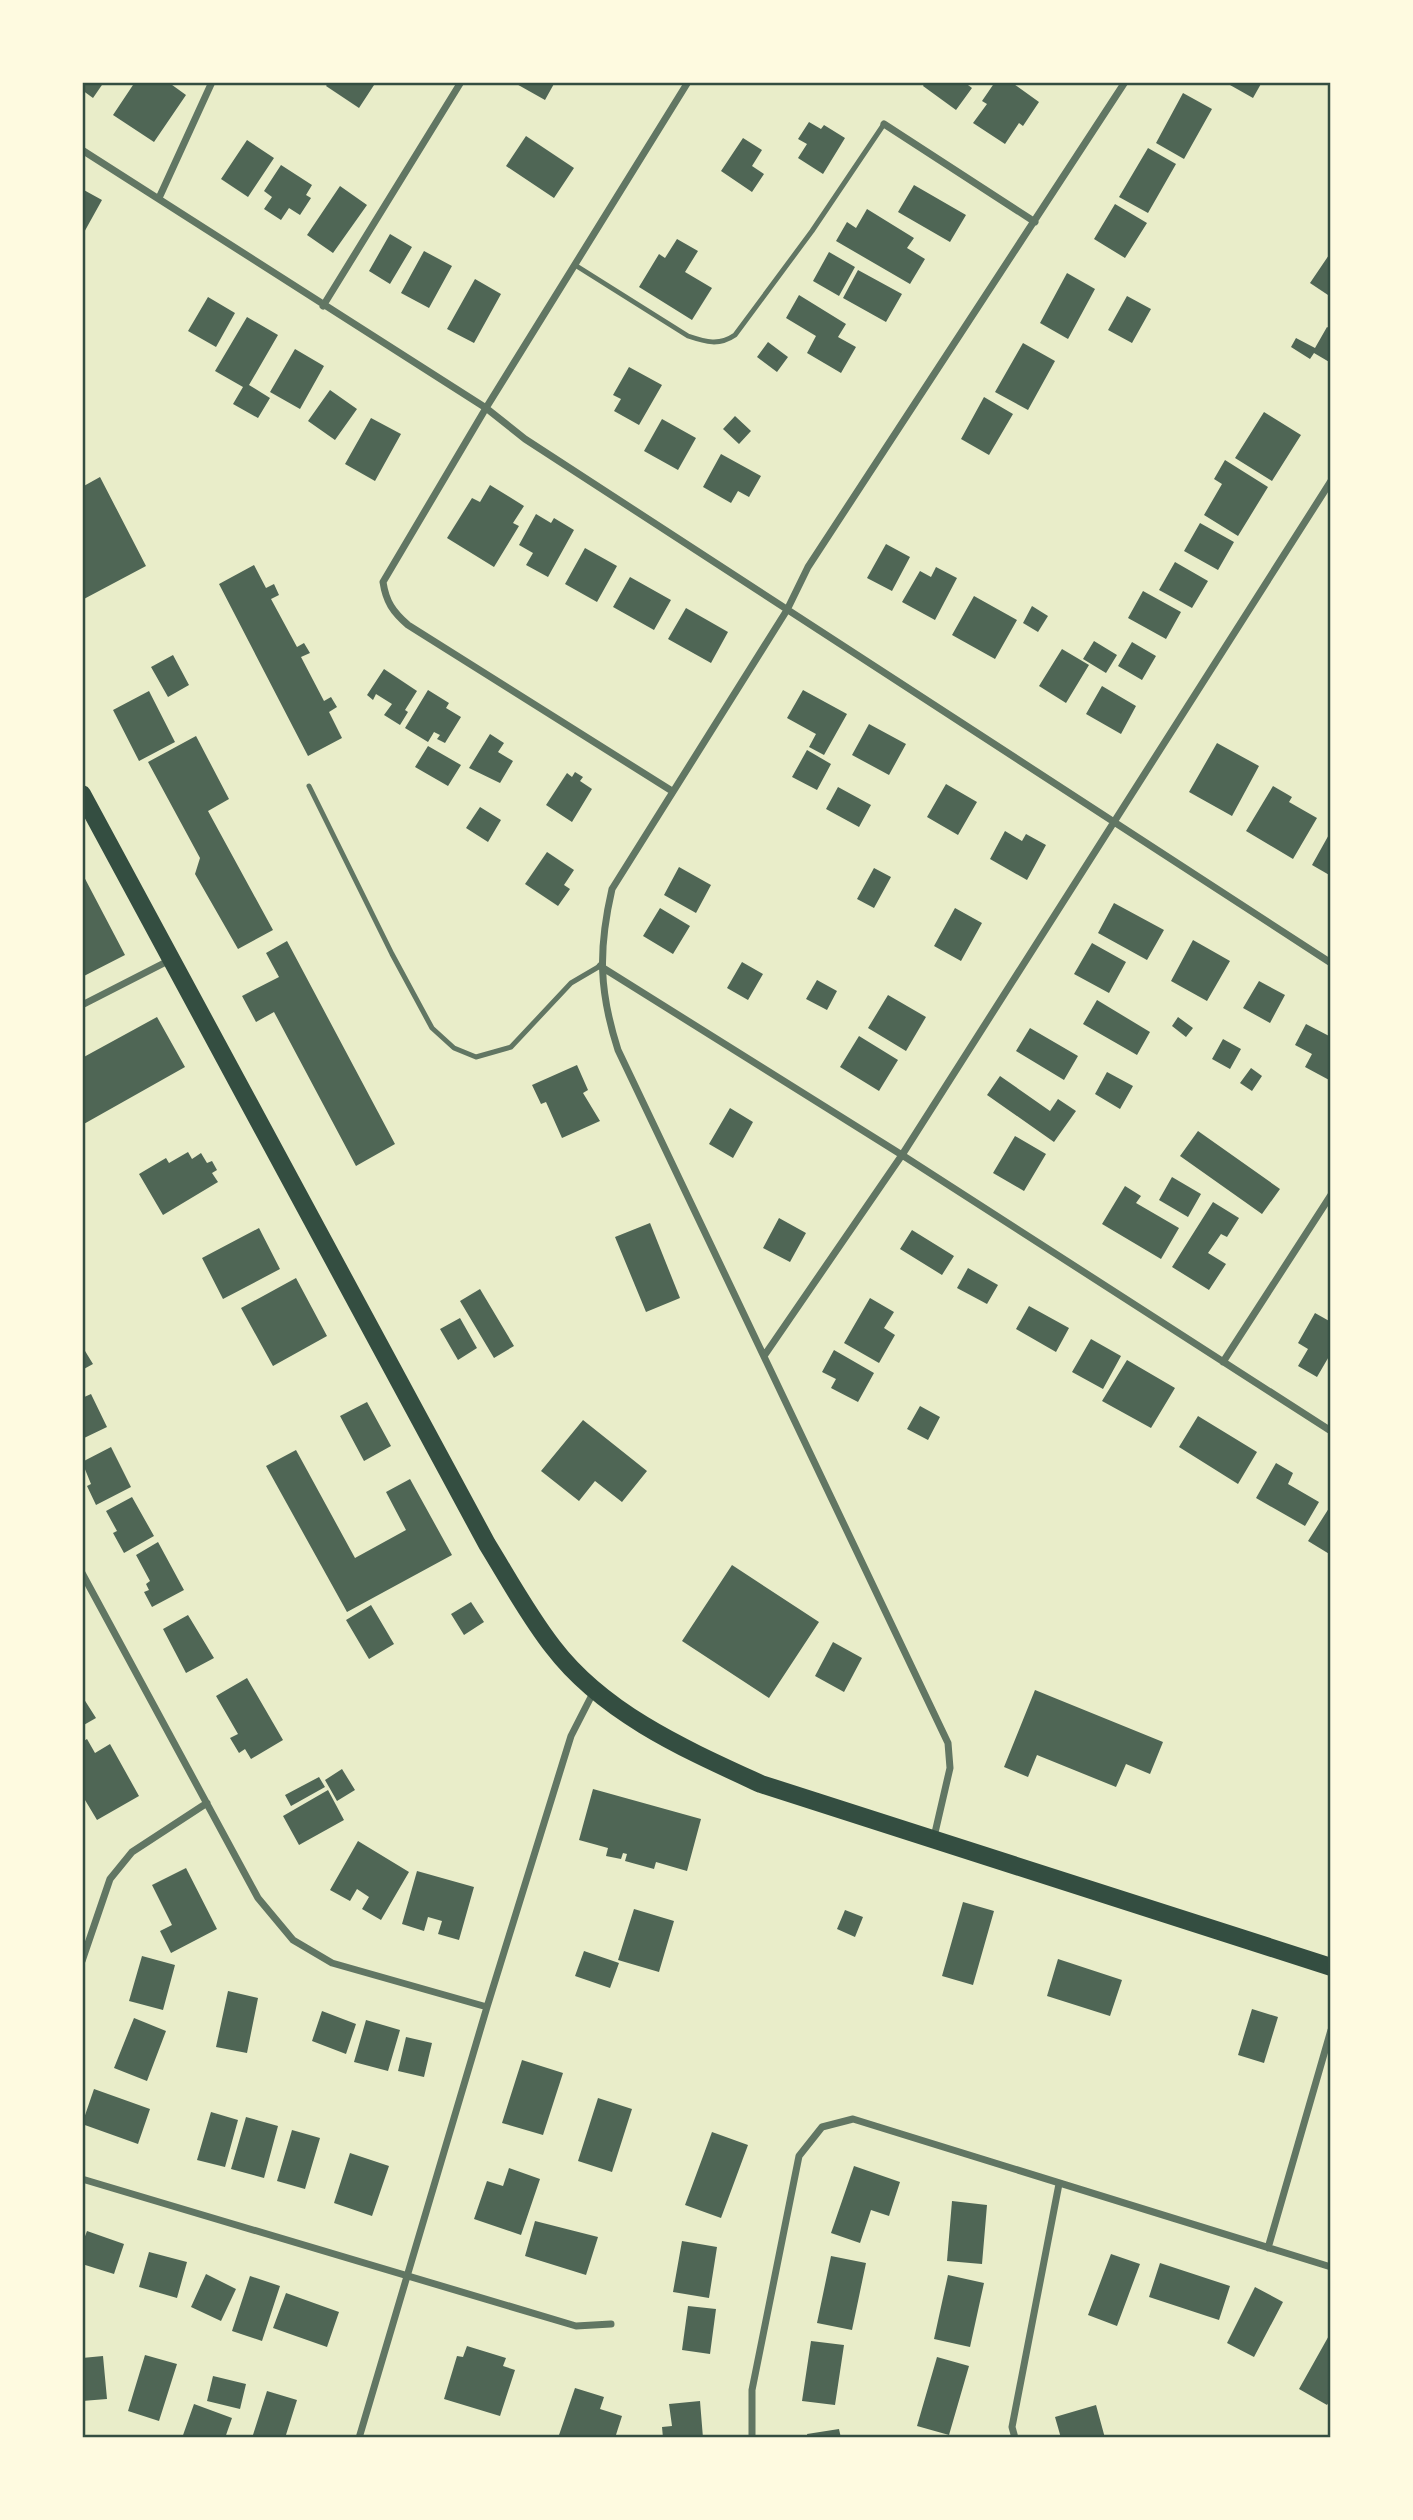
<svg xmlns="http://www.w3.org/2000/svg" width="1413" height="2520" font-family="'Sofia Sans Condensed',sans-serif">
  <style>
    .building { fill: #4f6655 }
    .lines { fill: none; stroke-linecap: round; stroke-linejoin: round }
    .service { stroke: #617663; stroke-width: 5 }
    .minor { stroke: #617663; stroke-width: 7 }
    .primary { stroke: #344e41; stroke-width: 18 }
    .neatline { fill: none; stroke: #344e41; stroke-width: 2.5 }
  </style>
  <rect width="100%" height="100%" fill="#e9edc9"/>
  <!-- building -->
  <path class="building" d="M82,82H104L93,98L82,90Z
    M135,82H168L186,95L154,142L113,115Z
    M329,82H376L359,108L326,86Z
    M513,82H555L545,100Z
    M925,82H964L972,88L956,110L923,86Z
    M995,82H1011L1039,102L1023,126L1019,123L1005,144L973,123L987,104L982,101Z
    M1232,82H1262L1253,98L1230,85Z
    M1183,93L1212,109L1184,159L1156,143Z
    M809,122L821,129L824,125L845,138L823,174L798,158L807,144L798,139Z
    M526,136L574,168L554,198L506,166Z
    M743,138L762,150L752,166L764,174L752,192L721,171Z
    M247,140L274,158L248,197L221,179Z
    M1148,148L1176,164L1148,213L1119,197Z
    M281,165L312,185L306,195L311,198L300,215L289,208L281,220L264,209L272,197L264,191Z
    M914,185L966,215L950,242L898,212Z
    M340,186L367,205L333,253L307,235Z
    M82,189L102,200L82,236Z
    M1115,204L1147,223L1125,258L1094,239Z
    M867,209L914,238L907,248L925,259L910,284L836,241L847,222L856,228Z
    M390,234L412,247L390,284L369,271Z
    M677,239L698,251L685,272L712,288L692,320L639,287L659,254L665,258Z
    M424,251L452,266L429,308L401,293Z
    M829,252L855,267L839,296L813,281Z
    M1331,252V297L1310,283Z
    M858,270L902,294L886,322L843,298Z
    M1067,273L1095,289L1068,339L1040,323Z
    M475,279L501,294L474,343L447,329Z
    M799,295L846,324L838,337L856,347L841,373L807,353L816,336L786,318Z
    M1127,296L1151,309L1132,343L1108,330Z
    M208,297L235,313L216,347L188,331Z
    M247,317L278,335L249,385L270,398L258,418L233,404L243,387L215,371Z
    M1327,327L1331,329V363L1314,353L1310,359L1291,347L1296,338L1315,348Z
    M768,342L788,357L777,372L757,357Z
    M1023,343L1055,361L1028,410L995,392Z
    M295,349L324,366L300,409L270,392Z
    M629,367L662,385L639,425L614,411L621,399L613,395Z
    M330,390L357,409L335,440L308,421Z
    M984,397L1013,414L989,455L961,439Z
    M1264,412L1301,435L1272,481L1235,458Z
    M735,416L751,431L739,444L723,429Z
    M371,418L401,434L375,481L345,464Z
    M662,419L696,438L678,470L644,451Z
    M721,454L761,476L749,497L738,491L731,503L703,487Z
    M1225,460L1268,487L1238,536L1204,515L1222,484L1214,479Z
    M100,477L146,566L82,600V487Z
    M490,485L524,506L513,523L519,526L494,567L447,538L472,498L480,502Z
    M536,514L551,523L554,518L574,530L548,577L526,565L533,553L519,545Z
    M1200,523L1234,542L1218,570L1184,551Z
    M886,544L910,557L892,591L867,578Z
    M585,548L617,566L597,602L565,584Z
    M1175,562L1208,581L1192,608L1159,590Z
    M254,565L266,588L274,584L279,595L271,599L297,647L304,643L310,653L301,657L324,701L331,697L337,707L329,712L342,738L308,756L219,584Z
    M936,567L957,578L935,620L902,602L920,571L931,577Z
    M630,577L671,600L654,630L613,607Z
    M1143,591L1181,612L1166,639L1128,618Z
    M974,596L1017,620L995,659L952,635Z
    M1032,606L1048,616L1038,632L1023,623Z
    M686,608L728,632L711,663L668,639Z
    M1094,641L1117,655L1106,673L1083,659Z
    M1132,642L1156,656L1142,680L1118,666Z
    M1062,649L1089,665L1066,703L1039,686Z
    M173,655L189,685L168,697L151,667Z
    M384,669L417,691L405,710L408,712L400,725L384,715L392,704L376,694L373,700L367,695Z
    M1102,686L1136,706L1121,734L1086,714Z
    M428,690L449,703L446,708L461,717L445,743L437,739L440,735L434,732L428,742L405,728Z
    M803,690L847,714L824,755L809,747L816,734L787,718Z
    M149,691L175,742L139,761L113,710Z
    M869,724L906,744L889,775L852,755Z
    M490,734L504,743L498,752L513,761L500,783L469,768Z
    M196,736L229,799L208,811L273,930L238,949L195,874L200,858L148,762Z
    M1217,743L1259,766L1232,816L1189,792Z
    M428,746L461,765L448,786L415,767Z
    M807,750L831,764L817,790L792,777Z
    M575,772L583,777L580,781L592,789L572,822L546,805L567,773L572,777Z
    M946,784L977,802L958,835L927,817Z
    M1273,786L1292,797L1289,802L1317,818L1293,859L1246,831Z
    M838,787L871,805L859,827L826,809Z
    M480,807L501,820L488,842L466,828Z
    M1005,831L1022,841L1026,834L1046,845L1027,880L990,859Z
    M1331,831V876L1312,865Z
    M547,852L574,870L564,885L570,889L558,906L525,884Z
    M679,867L711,885L696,913L664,895Z
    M874,868L891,877L874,908L857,899Z
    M82,873L125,955L82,977Z
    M1114,903L1164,930L1147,960L1098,933Z
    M660,908L690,926L673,954L643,936Z
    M955,908L982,923L961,961L934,946Z
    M1193,940L1230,961L1207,1001L1171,981Z
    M287,941L395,1144L356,1166L274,1012L256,1022L242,996L279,977L266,953Z
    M1092,943L1126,962L1109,993L1074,974Z
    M742,962L763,974L748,1000L727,988Z
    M817,980L837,991L827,1010L806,999Z
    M1259,981L1285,995L1270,1023L1243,1008Z
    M888,995L926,1017L906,1051L868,1028Z
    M1097,1000L1150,1032L1137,1055L1083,1024Z
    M157,1017L185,1067L82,1125V1058Z
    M1178,1017L1193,1028L1186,1037L1172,1026Z
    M1306,1024L1331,1037V1081L1305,1067L1312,1054L1295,1045Z
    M1030,1028L1078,1056L1064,1080L1016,1051Z
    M859,1036L898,1060L879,1091L840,1067Z
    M1223,1039L1241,1049L1230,1069L1212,1059Z
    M577,1065L588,1090L583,1093L600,1121L562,1138L546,1102L541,1104L532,1085Z
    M1251,1068L1262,1076L1252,1091L1240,1083Z
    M1107,1072L1133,1086L1120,1109L1095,1094Z
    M1000,1076L1050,1111L1058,1099L1076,1111L1054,1142L987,1095Z
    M730,1108L753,1122L733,1158L709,1144Z
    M1198,1131L1280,1189L1262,1214L1180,1156Z
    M1015,1136L1046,1154L1024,1191L993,1173Z
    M188,1152L192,1159L201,1153L207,1163L212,1161L217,1170L212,1173L218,1182L163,1215L139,1174L166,1158L169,1163Z
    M1172,1177L1201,1194L1188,1217L1159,1200Z
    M1125,1186L1141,1196L1136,1203L1179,1228L1161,1259L1102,1224Z
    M1213,1202L1239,1218L1227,1237L1221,1234L1208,1253L1226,1264L1209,1290L1172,1267Z
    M779,1218L806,1233L790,1262L763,1248Z
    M650,1223L680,1298L646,1312L615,1237Z
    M259,1228L280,1269L223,1299L202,1258Z
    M912,1230L954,1256L942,1275L900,1249Z
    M968,1268L998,1285L987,1304L957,1288Z
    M296,1278L327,1336L273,1366L241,1308Z
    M480,1289L514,1346L494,1358L460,1301Z
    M870,1298L894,1312L884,1328L895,1335L879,1363L844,1343Z
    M1029,1306L1069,1328L1056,1352L1016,1329Z
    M1315,1313L1331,1322V1353L1317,1377L1298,1366L1308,1349L1298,1343Z
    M460,1318L477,1348L458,1360L440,1329Z
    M1091,1339L1121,1356L1103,1389L1072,1372Z
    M82,1346L93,1364L82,1370Z
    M834,1350L874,1373L858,1402L831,1388L836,1379L822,1372Z
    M1127,1360L1175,1388L1151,1428L1102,1401Z
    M91,1394L107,1427L82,1439V1398Z
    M367,1402L391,1446L364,1461L340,1416Z
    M920,1406L940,1417L928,1440L907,1429Z
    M1198,1416L1257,1452L1238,1484L1179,1447Z
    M583,1420L647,1471L622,1502L595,1481L579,1501L541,1471Z
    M111,1447L131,1487L96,1505L87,1486L91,1484L82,1462Z
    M296,1450L355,1558L406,1530L386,1492L410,1479L452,1555L347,1612L266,1466Z
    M1276,1463L1293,1473L1288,1484L1319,1502L1305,1526L1256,1498Z
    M132,1497L154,1536L124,1553L113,1533L117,1531L106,1511Z
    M1331,1505V1555L1308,1541Z
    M158,1542L184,1590L152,1607L144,1592L149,1590L146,1584L150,1581L136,1555Z
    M732,1565L819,1622L769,1698L682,1641Z
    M471,1602L484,1622L464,1635L451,1614Z
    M371,1605L394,1644L369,1659L346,1620Z
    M188,1615L214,1658L186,1673L163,1629Z
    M833,1642L862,1658L844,1692L815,1676Z
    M247,1678L283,1740L251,1759L245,1749L239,1753L230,1738L238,1734L216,1696Z
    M1035,1690L1163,1742L1150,1774L1126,1764L1116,1787L1037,1755L1028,1777L1004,1767Z
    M82,1696L96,1718L82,1726Z
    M87,1739L95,1753L110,1744L139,1796L97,1820L82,1795V1742Z
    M342,1769L355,1790L337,1801L325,1780Z
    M319,1777L325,1787L291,1806L285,1795Z
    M593,1789L701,1819L687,1871L656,1862L654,1869L625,1861L627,1854L623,1853L621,1859L606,1856L608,1848L579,1840Z
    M328,1790L344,1820L299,1845L283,1816Z
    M358,1841L409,1872L381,1920L362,1909L369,1897L357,1889L350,1901L330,1890Z
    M186,1868L217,1929L171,1953L160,1931L172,1925L152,1885Z
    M417,1871L474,1887L459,1940L438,1934L442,1921L428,1917L424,1931L402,1924Z
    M963,1902L994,1911L973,1985L942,1976Z
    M634,1909L674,1921L659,1972L618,1960Z
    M845,1910L863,1917L855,1937L837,1929Z
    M584,1951L619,1963L610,1988L575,1976Z
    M142,1956L175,1965L163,2010L129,2001Z
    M1058,1959L1122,1980L1110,2016L1047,1996Z
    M228,1991L258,1998L247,2053L216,2047Z
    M1252,2009L1278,2017L1264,2063L1238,2055Z
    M322,2011L356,2024L346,2054L312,2041Z
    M134,2018L166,2031L147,2081L114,2068Z
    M366,2020L400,2030L388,2071L354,2062Z
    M406,2037L432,2043L424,2077L398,2071Z
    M522,2060L563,2073L543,2135L502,2123Z
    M94,2089L150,2109L138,2144L82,2124Z
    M598,2098L632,2109L612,2172L578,2161Z
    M211,2112L238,2120L225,2167L197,2160Z
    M246,2117L278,2126L264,2178L231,2169Z
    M292,2130L320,2138L305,2189L277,2181Z
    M712,2132L748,2145L721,2218L685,2205Z
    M350,2153L389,2166L372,2216L334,2203Z
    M854,2166L900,2182L889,2216L871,2210L860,2243L831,2233Z
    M509,2168L540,2179L521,2235L474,2219L487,2181L503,2186Z
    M952,2201L987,2205L982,2264L947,2261Z
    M535,2221L598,2237L586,2275L525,2256Z
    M87,2231L124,2244L114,2274L82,2264V2244Z
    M682,2241L717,2247L709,2298L673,2292Z
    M149,2252L187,2262L177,2298L139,2287Z
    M1111,2254L1140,2264L1117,2326L1088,2315Z
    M831,2256L866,2263L852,2330L817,2323Z
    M1160,2263L1230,2286L1219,2320L1149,2297Z
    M206,2274L236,2289L221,2321L191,2307Z
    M948,2275L984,2283L970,2347L934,2339Z
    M250,2276L280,2286L262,2341L232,2331Z
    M1255,2287L1283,2302L1254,2357L1227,2343Z
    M286,2293L339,2312L327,2347L273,2328Z
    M688,2306L716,2309L710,2354L682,2350Z
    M1331,2332V2399L1327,2405L1299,2389Z
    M811,2341L844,2345L835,2405L802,2401Z
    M467,2346L506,2358L503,2366L515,2370L500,2416L444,2399L457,2356L463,2357Z
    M145,2355L177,2364L159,2421L128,2411Z
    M103,2356L107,2399L82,2401V2358Z
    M937,2357L969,2366L949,2435L917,2426Z
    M213,2376L246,2384L240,2409L207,2401Z
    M575,2388L604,2397L600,2409L622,2416L615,2438H558Z
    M267,2391L297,2400L285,2438H252Z
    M700,2401L703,2438H663L662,2427L672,2426L669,2404Z
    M194,2404L232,2418L225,2438H182Z
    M1096,2405L1105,2438H1061L1055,2417Z
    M839,2429L841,2438H808L807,2434Z"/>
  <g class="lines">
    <!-- service -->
    <path class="service" d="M575,265L688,336C706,342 719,346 735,335L812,231L884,124
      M309,786L392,954L432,1028L454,1048L476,1057L511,1047L571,983L600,966"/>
    <!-- minor -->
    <path class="minor" d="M884,124L1035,222
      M82,150L486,408L525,439L1331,963
      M159,198L212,82
      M323,306L461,82
      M672,791L408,625C393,612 386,602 383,582L486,408L688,82
      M600,966L902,1155L1331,1431
      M82,1005L170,960
      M764,1356L902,1155L1331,481
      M1223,1362L1331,1195
      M82,1573L258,1898L293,1940L332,1963L487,2007
      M934,1837L950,1768L948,1743L618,1050C599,991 598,950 612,889L787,610L808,567L1125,82
      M82,1961L110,1879L132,1852L207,1803
      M82,2179L576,2326L611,2324
      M1268,2248L1331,2030
      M359,2438L487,2007L571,1736L594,1691
      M752,2438V2390L799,2156L822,2127L853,2119L1331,2267
      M1015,2438L1012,2427L1059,2184"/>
    <!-- primary -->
    <path class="primary" d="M82,794L487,1544C508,1578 528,1615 553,1647C604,1714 687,1750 761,1784L1331,1967"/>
  </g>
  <!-- border -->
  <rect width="1413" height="2520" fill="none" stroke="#fefae0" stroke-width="168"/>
  <rect x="84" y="84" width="1245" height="2352" class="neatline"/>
</svg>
